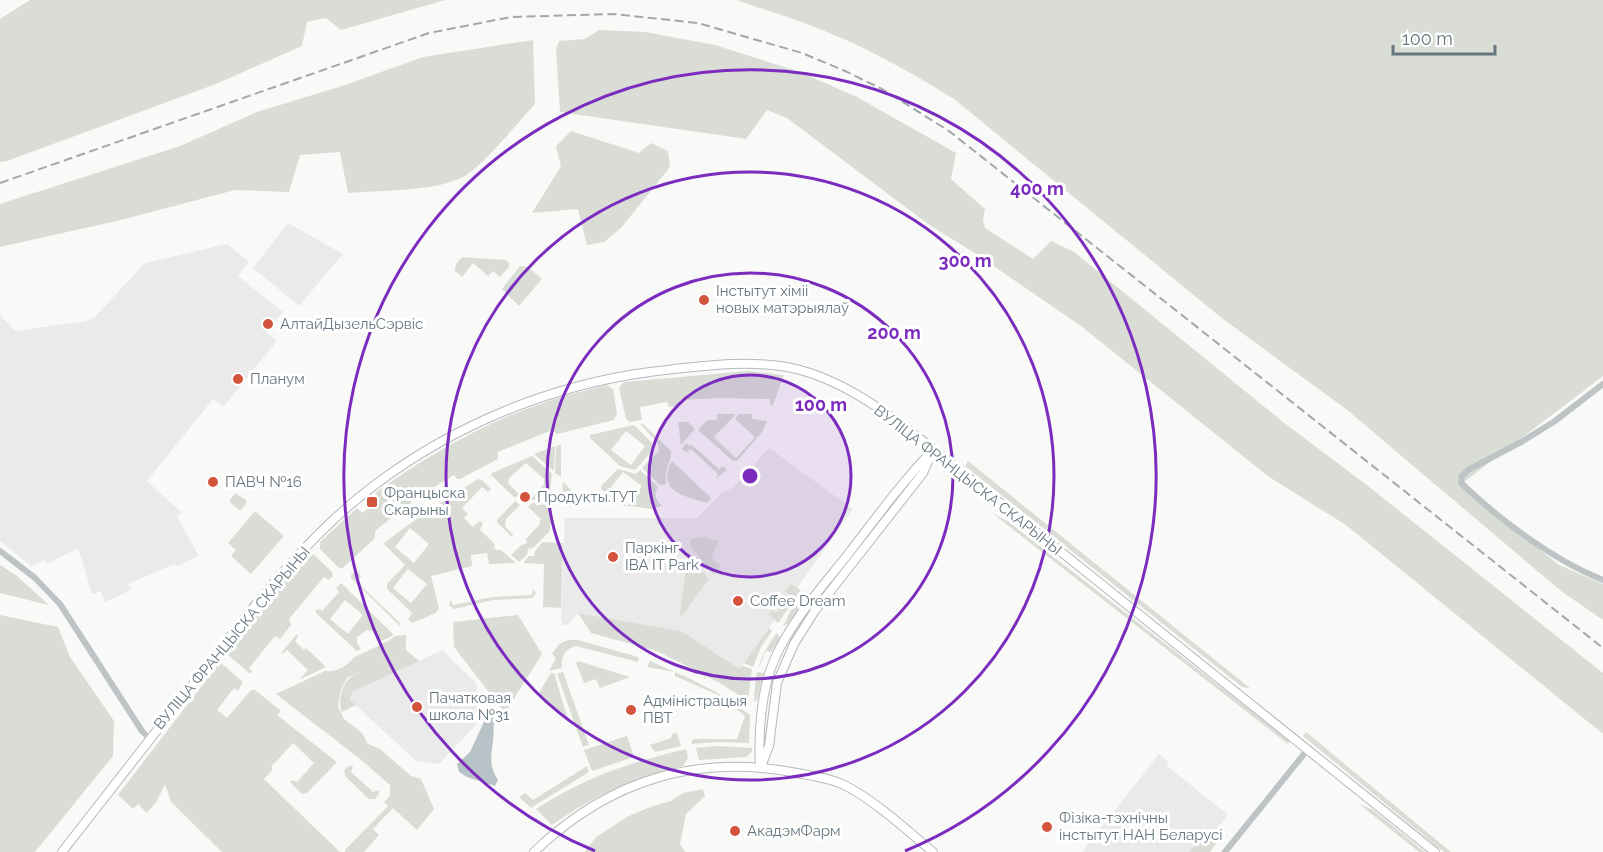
<svg xmlns="http://www.w3.org/2000/svg" width="1603" height="852" font-family="Raleway,sans-serif">
  <style>
    .built { fill: #eaeaea }
    .green { fill: #d9ddd6; fill-rule: evenodd }
    .water { fill: #b7c3c6 }
    .lines { fill: none; stroke-linecap: round; stroke-linejoin: round }
    .secondary-casing { stroke: #b3b9bd; stroke-width: 10 }
    .minor { stroke: #bec3c6; stroke-width: 6 }
    .secondary { stroke: #fff; stroke-width: 8 }
    .rail { stroke: #a1a8ac; stroke-width: 2; stroke-dasharray: 9 4.5; stroke-linecap: butt }
    .ring { fill: none; stroke: #7b2cbf; stroke-width: 3 }
    .poi-dot { fill: #d3543c; stroke: #fff; stroke-width: 2 }
    .labels { text-anchor: middle; stroke-width: 6; stroke-linejoin: round; paint-order: stroke }
    .poi-label { font-size: 15px; fill: #66767f; stroke: #fff; text-anchor: start }
    .street-label { font-size: 15px; fill: #66767f; stroke: #fff }
    .centre { fill: #7b2cbf; stroke: #fff; stroke-width: 3 }
    .ring-label { font-size: 18px; text-anchor: middle; font-weight: bold; fill: #7b2cbf; stroke: #fff; stroke-width: 6; stroke-linejoin: round; paint-order: stroke }
  </style>
  <rect width="100%" height="100%" fill="#f9f9f7"/>
  <!-- built -->
  <path class="built" d="M288,223L343,254L299,306L253,268Z
    M227,244L249,262L238,276L283,312L266,332L277,341L223,407L213,399L147,481L181,512L177,517L199,556L177,566L174,564L128,584L131,590L105,602L101,591L92,594L78,548L47,564L45,560L31,566L0,541V315L15,331L86,321L95,317L145,263Z
    M769,448L853,509L740,669L681,631L578,613L567,625H563L561,619L565,518H697L724,491L733,488Z
    M442,650L477,684L476,725L439,764L416,761L350,700V696L352,692Z
    M1159,754L1169,763L1167,766L1228,815L1210,837L1205,833L1189,852H1082Z"/>
  <!-- green -->
  <path class="green" d="M30,0H445L341,30L326,18L307,22L302,46L216,84L7,161L0,162V19Z
    M736,0H1603V376L1460,485L1559,565L1603,584V620L1561,591L1346,409L1223,319L954,99C909,71 864,46 815,27C789,17 762,9 736,0Z
    M599,30L645,32L715,45L800,72L857,97L956,153L951,179L985,209L983,220L985,228L1033,259L1051,241L1074,252L1283,422L1368,486L1603,673V734L1346,525L1269,477L1081,326L973,252L928,224L787,118L767,110L746,139L560,112L556,50L559,41L585,39Z
    M533,40L535,104C518,122 483,166 463,177C434,192 381,190 348,193L340,152L300,155L289,192L235,190L121,220L0,247V204L180,146L257,112L345,85L423,57Z
    M571,131L639,153L651,143L668,151L670,167L621,228L604,242L587,245L578,209L532,213L561,166L556,146Z
    M463,257L506,260L509,263V267L500,277L493,271L488,276L473,263L462,277L455,271C455,265 458,260 463,257Z
    M520,266L528,267L542,279L519,306L502,289Z
    M748,371L784,375L773,405H770V399L721,398L680,400L678,407H669L667,402L640,407L642,420L630,422L626,419L619,388L624,382Z
    M607,385L613,389L617,414L614,420L557,434L552,430L498,452V459L460,479H457L454,475L418,497L375,531V538L343,568H339L320,549V542L357,508L362,513L380,499L375,493C428,455 487,421 549,401C568,394 588,390 607,385Z
    M717,414H736L714,437L736,458L755,437L735,419L739,414H752V419L767,421L762,432L737,461H733L698,430L707,420H717Z
    M678,422H688L695,429L681,445Z
    M640,424H643L671,451C672,462 664,467 666,484L660,485L642,468L659,451L658,443Z
    M634,425L654,445V449L635,470L620,466L590,438V435ZM626,431L645,446L631,465L611,450Z
    M686,443L690,446L692,445L719,469L723,466L727,470L716,479L718,474L691,449L686,452L682,449Z
    M561,445V477L555,473L556,446Z
    M555,446L554,471L534,454Z
    M532,456L552,474L549,499L530,500L544,484V479L526,463L509,478L508,483L519,494L515,498L491,475L492,473Z
    M564,459L563,482L583,502L562,500Z
    M672,461L711,498L707,503C686,496 655,492 672,461Z
    M968,461L1250,688L1242,687L965,466Z
    M618,469L636,474L640,470L658,487C653,495 656,500 662,506L651,509L617,504L602,490L601,486ZM623,472L642,486L627,506L608,491Z
    M918,472L794,636L788,650L766,742H764C769,704 776,669 793,635L878,518Z
    M478,479L482,480L491,489L488,492L482,487L462,508L468,514L464,518L473,527L480,521L483,523L480,530L495,544L494,548L497,550H501L516,563L489,564L487,553L471,555L472,566L431,576L439,608L436,613L412,623L408,619L412,613L387,589V584L405,565L384,544L385,542L419,517ZM410,528L429,544L414,563L395,547ZM408,569L427,584L411,603L393,588Z
    M235,493L246,500V504L241,510H239L230,502V500Z
    M515,501L520,505L506,519L505,526L513,535L512,537L497,522V520Z
    M532,503L549,504L552,506L550,531L533,548L528,549L527,555L519,562L511,555L520,546L527,543L526,539L539,525L541,519L528,507Z
    M255,511L284,536L251,574L231,556L236,550L228,543Z
    M992,513L1009,522L1290,741L1288,744Z
    M704,537L719,541L712,555L713,560L721,565L713,575L690,545L691,539Z
    M543,542L563,543L561,608L543,607L544,564L523,563L529,556H534L535,551Z
    M311,552L332,572L333,576L329,580L324,577L289,619L291,625L280,639L275,636L249,668L253,672L249,673L226,653L268,598Z
    M688,552L709,579L682,616L680,615Z
    M0,565L17,576L49,605L0,593Z
    M357,570L361,576L357,582L401,624L400,626L351,578V575Z
    M341,583L393,634L392,636L379,642C377,634 376,631 367,630L357,637V643L361,649L357,651L316,613V610L319,609L322,611L339,592L336,588ZM345,600L363,615L348,634L330,619Z
    M791,584L801,590L778,623L768,614L772,610L776,613L790,595L785,591Z
    M533,589L536,593L533,598L493,600L454,609L449,605L451,600L453,605L492,597L532,595Z
    M805,591L807,596L790,623L783,626L793,606Z
    M578,613L681,631L740,669L742,666L752,669L748,701L718,682L657,651L591,633Z
    M0,615L58,627L70,657L114,721L113,756L35,852H0Z
    M518,615L542,654L505,713L454,647L453,622Z
    M769,628L772,631L761,647L753,667L744,663Z
    M777,633L780,638L771,652L766,651L757,672L764,673L757,700L754,702C755,673 759,656 777,633Z
    M296,635H299L295,641L304,650L306,648L326,667L299,680L308,670L287,650L283,654L282,652Z
    M406,635V650L419,661L352,692L350,700L356,705L342,712C338,703 341,687 348,680C357,671 387,661 399,654L347,678L341,689L338,706L344,719L362,733L368,744L380,749L411,776L421,779L434,809L417,830L393,808L373,829L379,835L364,852H345V850L388,806L384,802L390,796V785L360,759L276,694L325,671C335,673 348,666 353,658L390,640L394,636Z
    M568,640H578L638,657L639,660L638,662L576,646C564,649 561,657 562,668L549,671L556,658L552,654L559,644Z
    M578,661L630,677L600,688L596,679L584,683L576,663Z
    M650,661C685,676 720,691 750,715L749,743L716,742L691,744L693,739H737L745,716L718,695L675,676V672L647,667Z
    M220,662L243,682L238,691L234,688L217,710L227,718L251,690H255L281,711L277,715L337,762L307,793L302,794L290,782L292,780L297,782L314,763L293,743L271,767L273,769L264,779L340,852H222L171,802L165,784L157,801L147,813L138,804L133,809L118,795Z
    M563,672L589,745L583,747L557,674Z
    M554,673L569,723L539,693L550,674Z
    M1306,732L1451,852H1444L1303,736Z
    M677,733L681,746L655,752L650,745L671,738L672,734Z
    M627,736L634,757L592,771L584,750Z
    M717,746L752,748V752L746,757L699,760L696,748Z
    M686,749L688,758L683,766C633,778 594,796 552,825L536,809C585,777 628,763 686,749Z
    M351,765L353,767L351,772L373,792L379,790V794L375,799H369L345,776L344,770Z
    M587,766L589,772L531,808L519,797L525,793L533,800Z
    M703,789L705,796L686,814L680,844L685,852H585L596,837L629,816L650,807L671,801L683,793Z
    M1359,804L1373,810L1425,852H1419Z
    M1215,831L1222,836L1210,852H1189L1205,833L1210,836Z"/>
  <!-- water -->
  <path class="water" d="M490,712L494,713L495,717C493,725 494,734 493,742C491,756 489,767 498,780L495,786L467,777L459,772L457,764L470,752L488,713Z"/>
  <g class="lines">
    <defs>
      <path id="secondary" d="M762,764L769,746L777,683L794,644L814,612L923,473L931,455
        M760,767C758,734 761,689 775,658C792,620 823,586 849,553C876,518 902,482 933,450
        M62,852C113,787 164,721 215,656C263,594 313,531 376,484C456,424 552,385 650,372C698,366 761,357 807,372C862,389 914,434 958,469L1435,852
        M534,852C611,778 699,753 803,774C816,777 829,778 842,784C872,798 908,831 933,852"/>
    </defs>
    <!-- secondary casing -->
    <use href="#secondary" class="secondary-casing"/>
    <!-- minor -->
    <path class="minor" d="M1603,384L1555,421L1523,441L1468,470L1462,476L1461,483C1500,520 1553,560 1603,580
      M0,551L35,578L60,604L142,731L149,738
      M1225,852L1308,749"/>
    <!-- secondary -->
    <use href="#secondary" class="secondary"/>
    <!-- rail -->
    <path class="rail" d="M0,183L429,33L511,17L613,14L698,23L802,53L845,71L882,89L949,131L1603,648"/>
  </g>
  <!-- distance rings -->
  <circle cx="750" cy="476" r="101" fill="#7b2cbf" fill-opacity=".12"/>
  <g class="ring">
    <circle cx="750" cy="476" r="101"/>
    <circle cx="750" cy="476" r="203"/>
    <circle cx="750" cy="476" r="304"/>
    <path d="M595 851A406 406 0 1 1 905 851"/>
  </g>
  <!-- markers -->
  <g class="poi-dot">
    <circle cx="704" cy="300" r="6"/>
    <circle cx="268" cy="324" r="6"/>
    <circle cx="238" cy="379" r="6"/>
    <circle cx="213" cy="482" r="6"/>
    <circle cx="525" cy="497" r="6"/>
    <rect x="366" y="496" width="12" height="12" rx="3"/>
    <circle cx="613" cy="557" r="6"/>
    <circle cx="738" cy="601" r="6"/>
    <circle cx="417" cy="707" r="6"/>
    <circle cx="631" cy="710" r="6"/>
    <circle cx="1047" cy="827" r="6"/>
    <circle cx="735" cy="831" r="6"/>
  </g>
  <g class="labels">
    <!-- poi labels -->
    <g class="poi-label">
      <text x="716" y="296">Інстытут хіміі<tspan x="716" dy="17">новых матэрыялаў</tspan></text>
      <text x="280" y="329">АлтайДызельСэрвіс</text>
      <text x="250" y="384">Планум</text>
      <text x="225" y="487">ПАВЧ №16</text>
      <text x="384" y="498">Францыска<tspan x="384" dy="17">Скарыны</tspan></text>
      <text x="537" y="502">Продукты.ТУТ</text>
      <text x="625" y="553">Паркінг<tspan x="625" dy="17">IBA IT Park</tspan></text>
      <text x="750" y="606">Coffee Dream</text>
      <text x="429" y="703">Пачатковая<tspan x="429" dy="17">школа №31</tspan></text>
      <text x="643" y="706">Адміністрацыя<tspan x="643" dy="17">ПВТ</tspan></text>
      <text x="1059" y="823">Фізіка-тэхнічны<tspan x="1059" dy="17">інстытут НАН Беларусі</tspan></text>
      <text x="747" y="836">АкадэмФарм</text>
    </g>
    <!-- street labels -->
    <g class="street-label">
      <text transform="translate(968 480) rotate(38)" y="5">ВУЛІЦА ФРАНЦЫСКА СКАРЫНЫ</text>
      <text transform="translate(232 638) rotate(-50)" y="5">ВУЛІЦА ФРАНЦЫСКА СКАРЫНЫ</text>
    </g>
  </g>
  <circle cx="750" cy="476" r="9" class="centre"/>
  <g class="ring-label">
    <text x="1037" y="195">400 m</text>
    <text x="965" y="267">300 m</text>
    <text x="894" y="339">200 m</text>
    <text x="821" y="411">100 m</text>
  </g>
  <!-- scale -->
  <path d="M1393 45v9h102v-9" fill="none" stroke="#66767f" stroke-width="3"/>
  <text x="1402" y="45" font-size="18" fill="#66767f" stroke="#ffffff" stroke-width="4.5" paint-order="stroke">100 m</text>
</svg>
